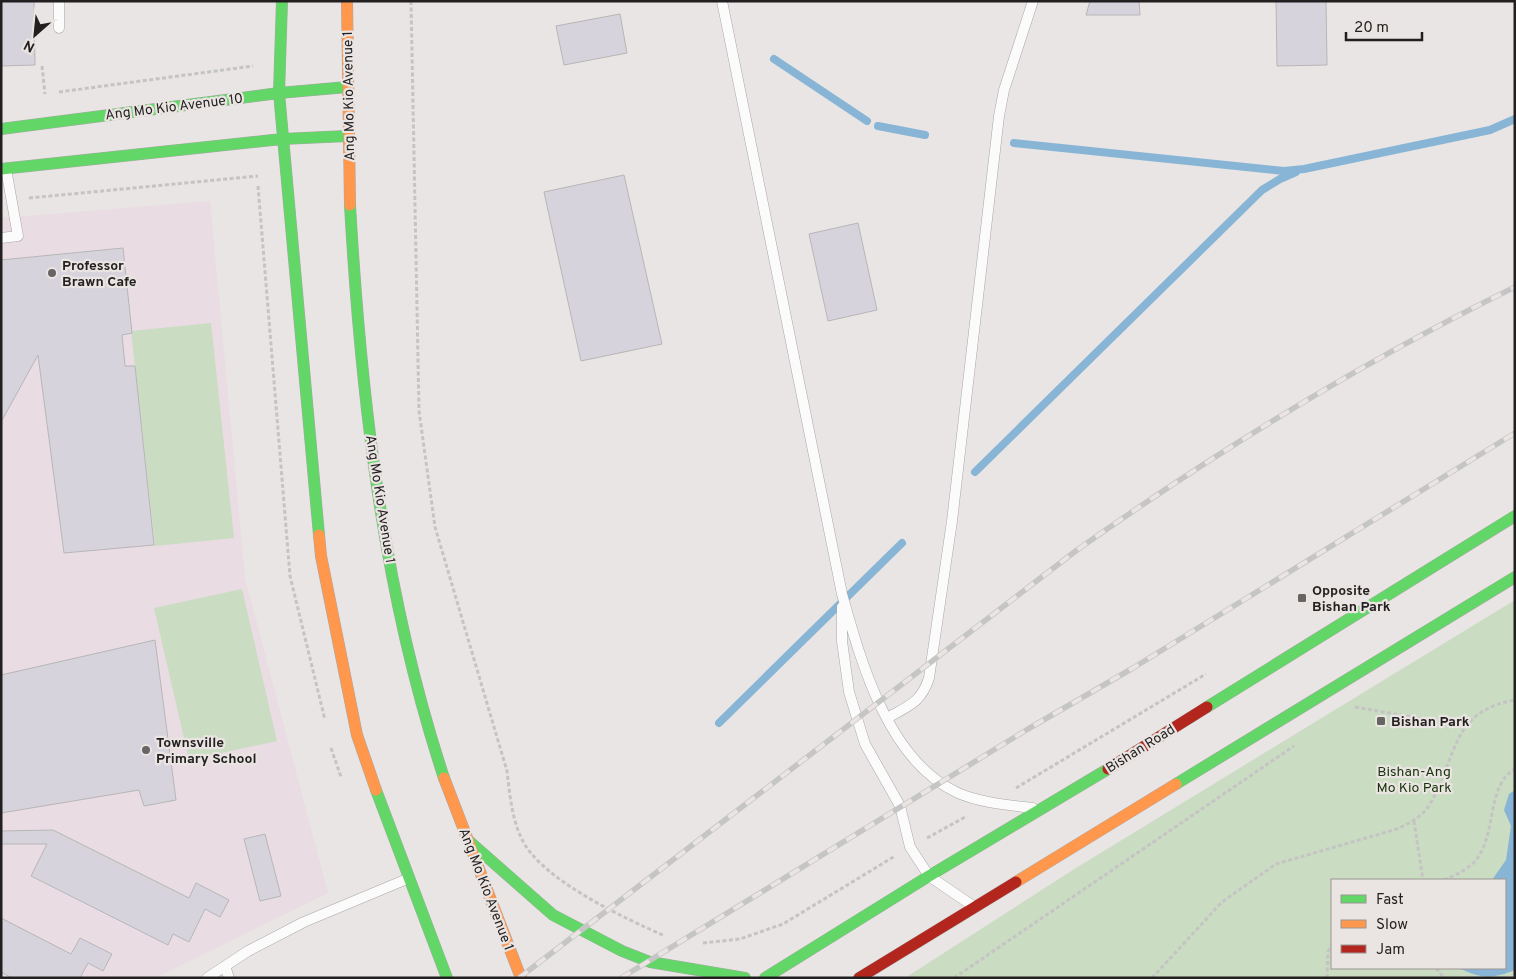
<svg xmlns="http://www.w3.org/2000/svg" width="1516" height="979" font-family="Overpass,sans-serif">
  <style>
    .education { fill: #e9dce3 }
    .green { fill: #cadcc2; fill-rule: evenodd }
    .water { fill: #88b5d5 }
    .lines { fill: none; stroke-linecap: round; stroke-linejoin: round }
    .stream { stroke: #88b5d5; stroke-width: 8 }
    .building { fill: #d7d3dd; stroke: #b7b6b6 }
    .lane-casing { stroke: #a9a7a6; stroke-width: 11 }
    .fast-casing { stroke: #a9a7a6; stroke-width: 12 }
    .slow-casing { stroke: #a9a7a6; stroke-width: 12 }
    .jam-casing { stroke: #a9a7a6; stroke-width: 12 }
    .path { stroke: #c5c4c4; stroke-width: 3; stroke-dasharray: 4 2.5; stroke-linecap: butt }
    .lane { stroke: #fcfbfb; stroke-width: 10 }
    .fast { stroke: #63d668; stroke-width: 11 }
    .slow { stroke: #ff974d; stroke-width: 11 }
    .jam { stroke: #b3261e; stroke-width: 11 }
    .rail-casing { stroke: #c6c5c5; stroke-width: 5.5 }
    .rail { stroke: #eae4e2; stroke-width: 4; stroke-dasharray: 11; stroke-linecap: butt }
    .poi-dot { fill: #676464; stroke: #eae4e2; stroke-width: 2 }
    .labels { text-anchor: middle; stroke-width: 4.5; stroke-linejoin: round; paint-order: stroke }
    .street-label { font-size: 14px; fill: #211f1f; stroke: #eae4e2 }
    .poi-label { font-size: 14px; font-weight: bold; fill: #211f1f; stroke: #eae4e2; text-anchor: start }
    .park-label { font-size: 14px; fill: #16330a; stroke: #eae4e2 }
  </style>
  <rect width="100%" height="100%" fill="#e8e5e4"/>
  <!-- education -->
  <path class="education" d="M210,201L245,578L328,893L155,978H1V218Z"/>
  <!-- green -->
  <path class="green" d="M211,323L234,538L155,546L131,331Z
    M242,589L277,741L189,760L154,608Z
    M1515,600V978H905L1076,868ZM1332,880H1505V968H1332Z"/>
  <!-- water -->
  <path class="water" d="M1515,790V970C1493,979 1481,979 1459,968H1505V880H1492L1506,860L1511,826L1504,810L1509,794Z"/>
  <g class="lines">
    <!-- stream -->
    <path class="stream" d="M774,59L867,121
      M878,126L925,135
      M1014,143L1284,171L1304,169L1490,130L1515,119
      M975,472L1262,190L1280,179L1296,172
      M719,723L902,543"/>
  </g>
  <!-- building -->
  <path class="building" d="M1,1H34L35,65L1,66Z
    M1090,1H1139L1140,15H1086Z
    M1276,1H1326L1327,65L1277,66Z
    M620,14L627,53L564,65L556,26Z
    M624,175L662,344L581,361L544,192Z
    M858,223L877,310L828,321L809,234Z
    M123,248L132,333L122,335L125,366H135L154,545L64,553L38,355L1,422V260Z
    M155,640L176,800L144,806L139,790L1,813V675Z
    M53,830L189,898L196,883L229,900L220,917L205,909L189,942L173,934L168,945L31,876L47,844H1V831Z
    M265,834L281,896L260,901L244,839Z
    M1,918L71,954L80,938L112,954L103,971L88,963L80,978H12L1,972Z"/>
  <g class="lines">
    <defs>
      <path id="lane" d="M59,1V28
        M722,1L842,594C861,662 888,761 958,793C981,803 1009,805 1033,808
        M1,238L18,236L6,169
        M842,607V641L849,692L865,744L900,806L910,847L929,876L973,906
        M887,718C908,706 921,703 929,678L952,521L999,116L1004,90L1033,1
        M225,966L229,978
        M207,978L248,951L304,922L407,879"/>
      <path id="fast" d="M282,1L279,93L319,535
        M1,129L279,93L347,87
        M1,169L282,139L347,136
        M350,205C361,399 383,593 444,778
        M1207,707L1515,516
        M1176,784L1515,577
        M376,790L447,978
        M470,842L553,915L622,951L650,962L745,978
        M765,978L929,876L1108,769"/>
      <path id="slow" d="M347,1L350,205
        M319,535L321,556L357,735L376,790
        M444,778L521,978
        M1016,882L1176,784"/>
      <path id="jam" d="M1108,769L1207,707
        M859,978L1016,882"/>
    </defs>
    <!-- lane casing -->
    <use href="#lane" class="lane-casing"/>
    <!-- fast casing -->
    <use href="#fast" class="fast-casing"/>
    <!-- slow casing -->
    <use href="#slow" class="slow-casing"/>
    <!-- jam casing -->
    <use href="#jam" class="jam-casing"/>
    <!-- path -->
    <path class="path" d="M411,1L419,411L435,527L507,771C510,796 512,823 525,845C549,883 624,918 665,936
      M42,66L45,94
      M59,92L253,66
      M258,186L290,576L325,720
      M29,198L258,176
      M1355,707L1464,726
      M331,748L341,777
      M1016,788L1206,674
      M1414,821L1423,880
      M927,838L967,816
      M1444,880C1453,876 1463,872 1471,865C1499,841 1484,786 1515,769
      M703,943L740,939L783,924L895,856
      M1436,968L1444,978
      M954,978L1294,746
      M1152,978L1222,902L1276,864L1397,829C1409,823 1420,818 1428,807C1433,800 1437,791 1440,783C1459,739 1461,710 1515,700
      M1327,978L1328,952L1332,944"/>
    <!-- lane -->
    <use href="#lane" class="lane"/>
    <!-- fast -->
    <use href="#fast" class="fast"/>
    <!-- slow -->
    <use href="#slow" class="slow"/>
    <!-- jam -->
    <use href="#jam" class="jam"/>
    <defs>
      <path id="rail" d="M519,978L1077,550C1216,452 1362,362 1515,287
        M621,978L1028,729L1133,668L1515,433"/>
    </defs>
    <!-- rail casing -->
    <use href="#rail" class="rail-casing"/>
    <!-- rail -->
    <use href="#rail" class="rail"/>
  </g>
  <!-- markers -->
  <g class="poi-dot">
    <circle cx="52" cy="273" r="5"/>
    <rect x="1297" y="593" width="10" height="10" rx="2.5"/>
    <rect x="1376" y="716" width="10" height="10" rx="2.5"/>
    <circle cx="146" cy="750" r="5"/>
  </g>
  <g class="labels">
    <!-- street labels -->
    <g class="street-label">
      <text transform="translate(348 96) rotate(-91)" y="5">Ang Mo Kio Avenue 1</text>
      <text transform="translate(174 106) rotate(-7)" y="5">Ang Mo Kio Avenue 10</text>
      <text transform="translate(381 499) rotate(81)" y="5">Ang Mo Kio Avenue 1</text>
      <text transform="translate(1140 748) rotate(-32)" y="5">Bishan Road</text>
      <text transform="translate(487 889) rotate(69)" y="5">Ang Mo Kio Avenue 1</text>
    </g>
    <!-- poi labels -->
    <g class="poi-label">
      <text x="62" y="270">Professor<tspan x="62" dy="16">Brawn Cafe</tspan></text>
      <text x="1312" y="595">Opposite<tspan x="1312" dy="16">Bishan Park</tspan></text>
      <text x="1391" y="726">Bishan Park</text>
      <text x="156" y="747">Townsville<tspan x="156" dy="16">Primary School</tspan></text>
    </g>
    <!-- park labels -->
    <g class="park-label">
      <text x="1414" y="776">Bishan-Ang<tspan x="1414" dy="16">Mo Kio Park</tspan></text>
    </g>
  </g>
  <!-- border -->
  <rect width="1516" height="979" fill="none" stroke="#211f1f" stroke-width="5"/>
  <!-- legend -->
  <rect x="1331" y="879" width="175" height="90" fill="#eae4e2" stroke="#9a9594"/>
  <rect x="1341" y="895" width="25" height="8" fill="#63d668" stroke="#9a9594"/>
  <text x="1376" y="904" font-size="15" fill="#211f1f">Fast</text>
  <rect x="1341" y="920" width="25" height="8" fill="#ff974d" stroke="#9a9594"/>
  <text x="1376" y="929" font-size="15" fill="#211f1f">Slow</text>
  <rect x="1341" y="945" width="25" height="8" fill="#b3261e" stroke="#9a9594"/>
  <text x="1376" y="954" font-size="15" fill="#211f1f">Jam</text>
  <!-- north arrow -->
  <g transform="translate(35 35) rotate(207)" stroke="#eae4e2" stroke-width="4" paint-order="stroke">
  <path d="M0-4L9 19L0 12L-9 19Z" fill="#211f1f"/>
  <text y="-8" font-size="14" font-weight="bold" text-anchor="middle" fill="#211f1f">N</text>
  </g>
  <!-- scale -->
  <path d="M1346 32v8h76v-8" fill="none" stroke="#211f1f" stroke-width="2.5"/>
  <text x="1354" y="32" font-size="15" fill="#211f1f" stroke="#eae4e2" stroke-width="4" paint-order="stroke">20 m</text>
</svg>
